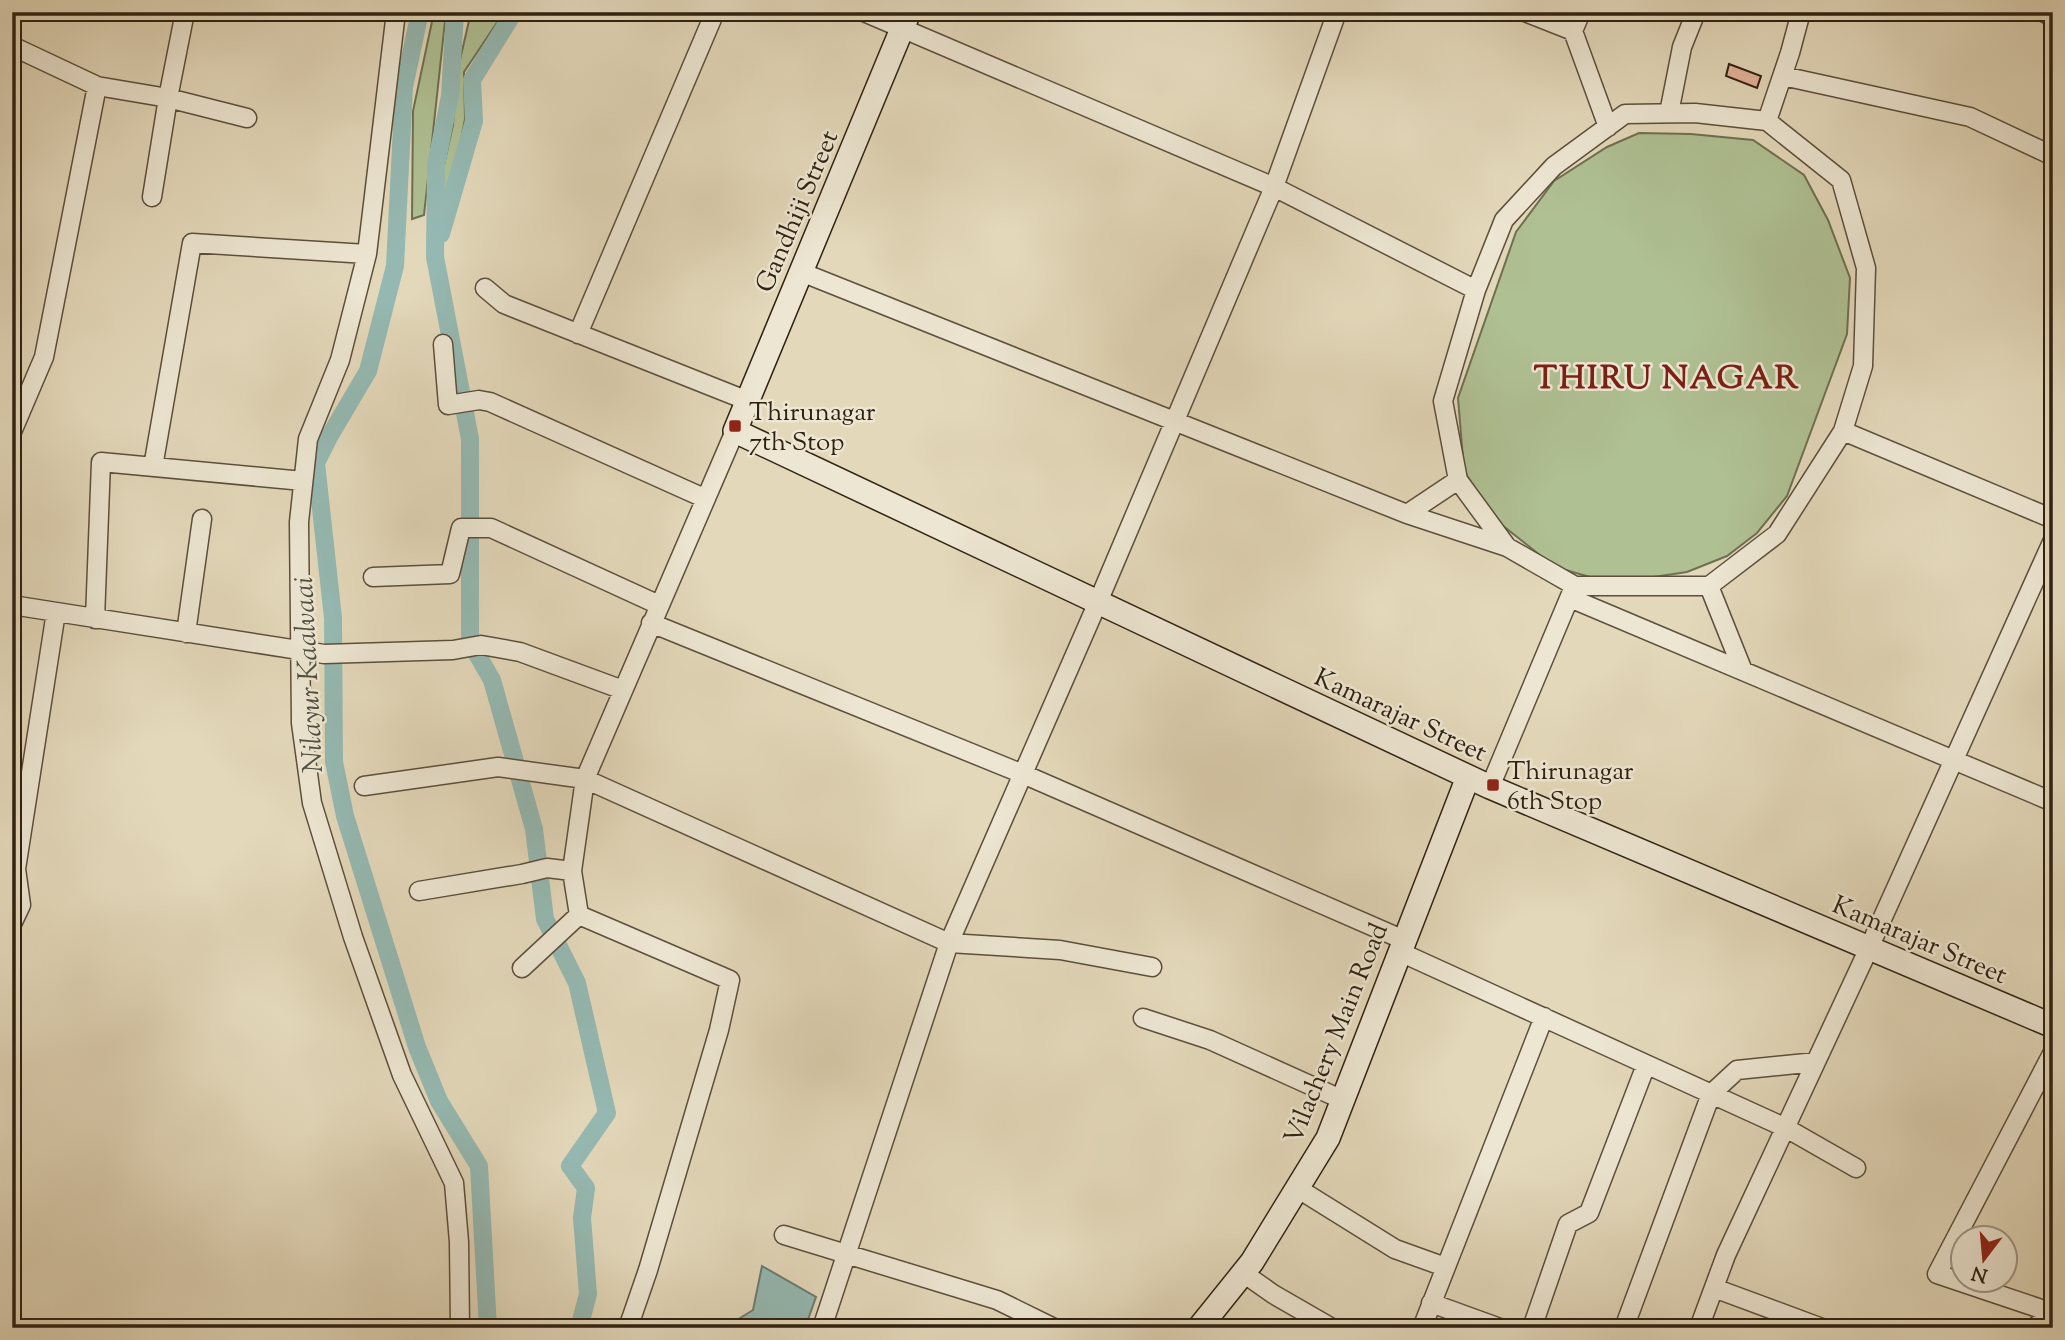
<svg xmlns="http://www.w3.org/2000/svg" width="2065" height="1340" font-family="'Sorts Mill Goudy',serif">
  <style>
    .green { fill: #afc093; stroke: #6f7052; stroke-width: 2 }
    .water { fill: #95b9b2; stroke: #6c7c72; stroke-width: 2 }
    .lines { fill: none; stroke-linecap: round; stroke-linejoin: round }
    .canal { stroke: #95b9b2; stroke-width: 18 }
    .building { fill: #e3b299; stroke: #2f2112; stroke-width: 2 }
    .minor-casing { stroke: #5c4f3c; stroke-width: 21 }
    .secondary-casing { stroke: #2f2112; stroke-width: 26 }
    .minor { stroke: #ede6d2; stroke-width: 18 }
    .secondary { stroke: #ede6d2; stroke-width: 23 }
    .poi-dot { fill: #8f2418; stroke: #ede6d2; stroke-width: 2.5 }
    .labels { text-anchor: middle; stroke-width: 5; stroke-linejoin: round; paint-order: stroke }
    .street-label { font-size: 26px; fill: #2f2112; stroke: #ede6d2 }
    .poi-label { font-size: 26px; fill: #2f2112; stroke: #ede6d2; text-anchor: start }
    .water-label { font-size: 28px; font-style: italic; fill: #4e4f42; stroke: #ede6d2 }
    .district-label { font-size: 33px; font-weight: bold; letter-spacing: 2px; fill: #7a1f14; stroke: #ede6d2 }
  </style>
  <rect width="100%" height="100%" fill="#e3d8ba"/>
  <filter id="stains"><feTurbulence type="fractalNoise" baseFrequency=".00286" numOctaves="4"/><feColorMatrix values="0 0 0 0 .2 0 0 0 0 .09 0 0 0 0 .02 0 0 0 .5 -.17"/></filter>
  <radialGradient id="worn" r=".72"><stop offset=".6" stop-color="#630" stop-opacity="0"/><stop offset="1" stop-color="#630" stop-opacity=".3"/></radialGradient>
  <!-- green -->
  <path class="green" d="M434,12H446L424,215L412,219L413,111Z
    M471,12H504L464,72L465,119L450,194L441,201L439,187L453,125L457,73Z
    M1639,133L1691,134L1753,140L1804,175L1828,220L1850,278L1847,334L1787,496L1757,533L1727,556L1687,572L1640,579H1597L1555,567L1493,518L1464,471L1458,398L1516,232L1554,181L1607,147Z"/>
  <!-- water -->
  <path class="water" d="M762,1266L816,1297L805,1328H724L753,1310Z"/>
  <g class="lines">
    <!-- canal -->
    <path class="canal" d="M420,12L404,87L395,266L368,371L329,437L316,463L333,618L334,762L345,816L417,1047L439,1101L479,1166L488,1328
      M455,12L450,96L436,165L435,257L470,439V642L492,680L534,829L545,919L577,983L607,1113L570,1166L586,1188L582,1218L588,1294L579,1328
      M441,234L474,121L472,80L514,12"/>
  </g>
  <!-- building -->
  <path class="building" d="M1729,64L1761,76L1757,88L1726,76Z"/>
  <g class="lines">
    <defs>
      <path id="minor" d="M396,12L367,254L340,360L308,439L299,522L301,723L312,803L353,937L402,1075L454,1183L459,1242L460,1328
        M864,12L1274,187L1476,290
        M1525,12L1573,31L1581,12
        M2043,12L2053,17
        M1573,31L1608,127
        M12,46L97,86
        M1783,76L1970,117L2053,156
        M1669,113L1682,47L1696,12
        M1695,113L1767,121L1841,180L1866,268L1863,366L1843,431L1777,534L1709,586H1575L1507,547L1458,480L1443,401L1476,290L1504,220L1554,166L1625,114Z
        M1767,121L1790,53L1801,12
        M152,197L168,98L247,118
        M801,272L1407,514L1458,480
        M485,288L504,304L748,401
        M578,334L715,12
        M443,344L448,405L479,400L490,402L704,498
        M735,431L585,779L949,943L822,1328
        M1843,431L2053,519
        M12,432L44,357L97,86L168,98L185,12
        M153,467L192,243L367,254
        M1407,514L1507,547
        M373,577L450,574L461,528H491L659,605
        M1709,586L1743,671
        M1570,598L2053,802
        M12,605L324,654L453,650L481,645L520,652L623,690
        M95,619L101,462L303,481
        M651,623L1023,774L1404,940
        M186,633L202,519
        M364,786L498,767L585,779L572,871L579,915L730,980L719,1030L648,1270L628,1328
        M1490,787L1573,589
        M419,891L522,874L547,868L572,871
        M12,924L21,905L16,869L56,612
        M1400,952L1786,1128L1856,1168
        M1152,967L1060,950L949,943L1098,602L1274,187L1337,12
        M522,968L579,915
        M1143,1018L1210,1040L1343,1100
        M1297,1188L1395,1249L1445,1267
        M784,1235L997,1300L1054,1328
        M1243,1273L1273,1294L1332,1328
        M1714,1288L1822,1328
        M1431,1303L1500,1328
        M2053,1313L1937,1274L2053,1052
        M1422,1328L1544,1017
        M1532,1328L1568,1224L1589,1213L1646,1065
        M1624,1328L1711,1094L1737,1070L1816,1062
        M1699,1328L1726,1255L1869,948L2053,540
        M2034,1328L2053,1313"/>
      <path id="secondary" d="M909,12L735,431L1490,787L2053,1026
        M1199,1328L1252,1262L1328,1138L1468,777"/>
    </defs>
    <!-- minor casing -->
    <use href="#minor" class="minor-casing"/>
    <!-- secondary casing -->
    <use href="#secondary" class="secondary-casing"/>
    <!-- minor -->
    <use href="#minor" class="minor"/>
    <!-- secondary -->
    <use href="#secondary" class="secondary"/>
  </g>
  <!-- markers -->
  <g class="poi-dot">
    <rect x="728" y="419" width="14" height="14" rx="3.5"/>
    <rect x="1486" y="778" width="14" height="14" rx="3.5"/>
  </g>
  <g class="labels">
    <!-- street labels -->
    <g class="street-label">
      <text transform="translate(796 211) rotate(-67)" y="9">Gandhiji Street</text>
      <text transform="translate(1401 714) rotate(25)" y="9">Kamarajar Street</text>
      <text transform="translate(1920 939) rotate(23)" y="9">Kamarajar Street</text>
      <text transform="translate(1335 1033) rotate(-68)" y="9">Vilachery Main Road</text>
    </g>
    <!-- poi labels -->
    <g class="poi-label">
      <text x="749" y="420">Thirunagar<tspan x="749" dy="30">7th Stop</tspan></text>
      <text x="1507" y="779">Thirunagar<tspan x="1507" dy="30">6th Stop</tspan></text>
    </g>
    <!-- water labels -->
    <g class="water-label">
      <text transform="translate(307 675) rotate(-93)" y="10">Nilayur Kaalvaai</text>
    </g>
    <!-- district labels -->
    <g class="district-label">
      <text x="1667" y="388">THIRU NAGAR</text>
    </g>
  </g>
  <!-- margin -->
  <rect width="2065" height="1340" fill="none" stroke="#e3d8ba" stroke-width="42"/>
  <rect x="14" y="14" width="2037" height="1312" fill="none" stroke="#2f2112" stroke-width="3.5"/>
  <rect x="21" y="21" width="2023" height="1298" fill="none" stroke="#2f2112" stroke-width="2"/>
  <!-- north arrow -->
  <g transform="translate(1984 1259) rotate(196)"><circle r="33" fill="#ede6d2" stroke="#a19785" stroke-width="2"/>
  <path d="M0-5L12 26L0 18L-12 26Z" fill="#8f2418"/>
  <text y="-10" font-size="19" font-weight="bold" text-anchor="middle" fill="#2f2112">N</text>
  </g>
  <rect width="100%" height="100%" filter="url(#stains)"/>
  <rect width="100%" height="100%" fill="url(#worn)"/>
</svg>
